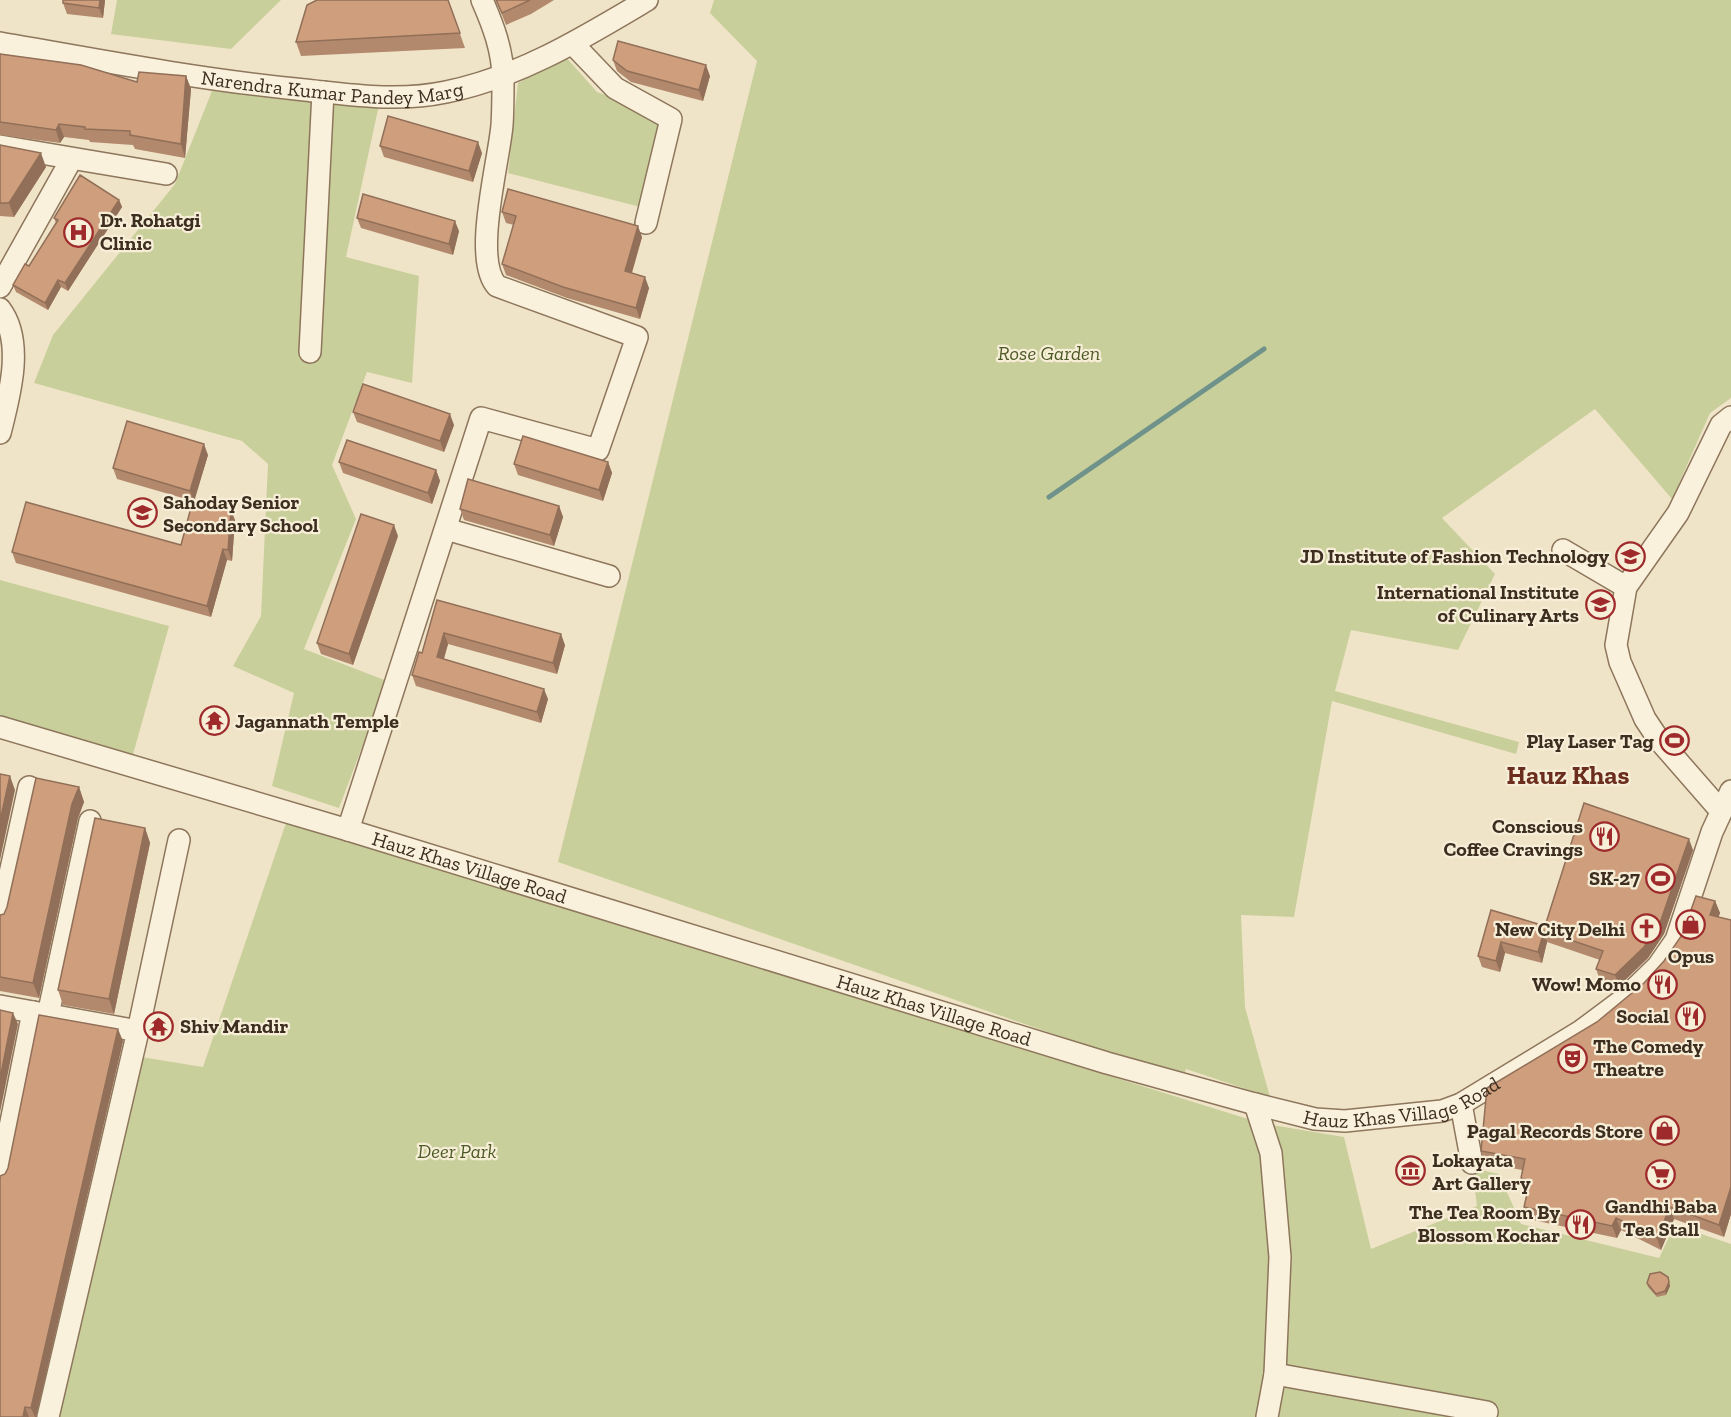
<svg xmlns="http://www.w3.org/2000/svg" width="1731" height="1417" font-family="'Zilla Slab',serif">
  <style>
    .green { fill: #c9cf9b }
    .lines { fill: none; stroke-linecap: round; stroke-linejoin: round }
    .stream { stroke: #6f938a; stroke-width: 5 }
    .minor-casing { stroke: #8d765c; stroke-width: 24 }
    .minor { stroke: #faf1dc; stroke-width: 21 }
    .wall { fill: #b2896c }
    .shaded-wall { fill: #916f58 }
    .building { fill: #cf9f7d; stroke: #916f58; stroke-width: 1.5 }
    .labels { text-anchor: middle; stroke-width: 4.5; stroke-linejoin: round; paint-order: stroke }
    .street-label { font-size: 20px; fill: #3d2e20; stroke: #f7eed8 }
    .poi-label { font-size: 20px; font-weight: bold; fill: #3d2e20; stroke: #f7eed8; text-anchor: end }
    .park-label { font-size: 20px; font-style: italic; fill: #4d5a26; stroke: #f7eed8 }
    .district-label { font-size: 26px; font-weight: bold; fill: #6b2e1e; stroke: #f7eed8 }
  </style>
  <rect width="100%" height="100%" fill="#f0e4c8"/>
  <!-- green -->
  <path class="green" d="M117,0H281L231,49L111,34Z
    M714,0H1731V398L1710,413L1672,499L1595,409L1442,518L1495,574L1458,650L1351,630L1335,691L1519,742L1516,754L1332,701L1294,917L1241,915L1245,1007L1270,1097L1186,1069L1183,1079L558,862L757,61L710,13Z
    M565,56L597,92L676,120L656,211L508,173L518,83Z
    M212,91L379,105L346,257L419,276L412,383L367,372L332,465L356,519L304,649L387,681L339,808L272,786L294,693L233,666L261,616L268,464L242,441L34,383L53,335L175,184Z
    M0,580L169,626L132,758L0,722Z
    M287,820L1248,1119L1261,1154L1272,1125L1344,1137L1371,1249L1477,1206L1472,1168L1499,1174L1521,1224L1659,1258L1675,1225L1731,1244V1417H58L135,1056L203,1067Z"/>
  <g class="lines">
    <!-- stream -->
    <path class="stream" d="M1049,497L1264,349"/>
    <defs>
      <g id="minor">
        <path id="s1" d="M0,43C102,61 203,80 305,90C352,95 399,102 446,92C520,77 583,38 647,0"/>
        <path d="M573,44L615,88L671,119L646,223"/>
        <path d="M0,146L166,174"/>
        <path d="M0,287L71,160"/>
        <path d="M0,309C25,342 9,397 0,433"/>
        <path d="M310,352L323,92"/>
        <path d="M446,529L609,576"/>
        <path d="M1563,550L1626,587"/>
        <path id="s2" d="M0,727L348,830L1107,1063L1255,1104L1315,1119L1345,1121L1442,1111L1461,1104L1581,1031L1624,999L1658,966L1676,940L1712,832L1731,791"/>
        <path d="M1721,811L1659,740L1645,719L1620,662L1616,645L1626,587L1678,513L1721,425L1731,417"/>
        <path d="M348,830L481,418L598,450L637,337L497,286C472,259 499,162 502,125C503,110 503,94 503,79C503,51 493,25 482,0"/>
        <path d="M0,919L29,787"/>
        <path d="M0,1006L138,1031"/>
        <path d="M48,1015L90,821"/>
        <path d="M1255,1104L1271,1153L1280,1257L1275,1374L1267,1417"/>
        <path d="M1461,1104L1472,1163"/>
        <path d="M0,1177L33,1012"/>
        <path d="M1275,1374L1487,1412"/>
        <path d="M48,1417L138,1031L179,840"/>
      </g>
    </defs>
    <!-- minor casing -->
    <use href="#minor" class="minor-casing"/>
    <!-- minor -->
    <use href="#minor" class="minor"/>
  </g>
  <!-- wall -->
  <path class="wall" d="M105,0L103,18L67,14L63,3Z
    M448,0L465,48L301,56L296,42Z
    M496,0H554L531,14L506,25Z
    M0,54L137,82L186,76L191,89L185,158L135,149L133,145L90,142L89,140L64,137L60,143L0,135Z
    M613,60L710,76L703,101L631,82L617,71Z
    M0,145L46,167L14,217L0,216Z
    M380,146L482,153L473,182L384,157Z
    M119,200L122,207L68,291L61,287L48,310L16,292L13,285L29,266L56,223L54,218Z
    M502,212L642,237L632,273L649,288L640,319L567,298L506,275L502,264L514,225L506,223Z
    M357,218L459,231L453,255L361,228Z
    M353,412L454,425L444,452L357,422Z
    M208,455L194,500L235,520L232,561L227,560L211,617L16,563L12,552L181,545L193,501L117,479L113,468Z
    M339,462L436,470L440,481L432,504L343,473Z
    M608,462L612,473L603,501L518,475L514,464Z
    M559,506L563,517L554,546L464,520L460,509Z
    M398,536L353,665L321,654L317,643Z
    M437,600L565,645L557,674L448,644L444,659L548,699L541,723L416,686L412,675L422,653Z
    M79,787L84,802L78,818L39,998L0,991V915L4,914Z
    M145,828L150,843L114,1014L63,1005L58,990Z
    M1693,850L1664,934L1648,958L1619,986L1600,980L1596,969L1600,960L1547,942L1542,963L1505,953L1500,972L1482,967L1478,956L1491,910L1545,926Z
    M1715,901L1720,913L1718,917L1731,920V1214L1724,1237L1674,1219L1661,1250L1621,1230L1617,1238L1528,1219L1524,1207L1527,1191H1525L1521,1178L1522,1170L1485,1163L1481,1151L1597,1022L1644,983L1664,961Z
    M123,1041L36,1417H0L5,1174Z
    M1668,1277L1670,1286L1666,1295L1657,1297L1648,1287L1647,1283Z"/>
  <!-- shaded-wall -->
  <path class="shaded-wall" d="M100,0H105L103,18L99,8Z
    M706,65L710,76L703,101L699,90Z
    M186,76L191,89L185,158L181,144Z
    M59,124L64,137L60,143L56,130Z
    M478,142L482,153L473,182L469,171Z
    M41,153L46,167L14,217L9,203Z
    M119,200L122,207L68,291L65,283Z
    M455,221L459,231L453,255L449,244Z
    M638,226L642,237L629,282L625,271Z
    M645,277L649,288L640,319L636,308Z
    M58,280L61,287L48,310L45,303Z
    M450,414L454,425L444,452L440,441Z
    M204,444L208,455L194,502L190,491Z
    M608,462L612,473L603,501L599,490Z
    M436,470L440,481L432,504L428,493Z
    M559,506L563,517L554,546L550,535Z
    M231,510L235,520L232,561L228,550Z
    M394,525L398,536L353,665L349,654Z
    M223,549L227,560L211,617L207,606Z
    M444,633L448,644L441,668L437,657Z
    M561,634L565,645L557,674L553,663Z
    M544,689L548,699L541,723L537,712Z
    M10,776L15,790L0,860V821Z
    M79,787L84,802L78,818L39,998L33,983L72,804Z
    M145,828L150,843L114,1014L109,999Z
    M1689,839L1693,850L1664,934L1648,958L1619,986L1615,975Z
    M1715,901L1720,913L1715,927L1710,915Z
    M1544,931L1547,942L1542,963L1538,952Z
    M1501,942L1505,953L1500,972L1496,961Z
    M13,1013L18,1024L0,1112V1079Z
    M118,1029L123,1041L36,1417H35L31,1408Z
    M1731,1187V1214L1724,1237L1719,1225Z
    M1670,1207L1674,1219L1661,1250L1657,1238Z
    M1616,1218L1621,1230L1617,1238L1612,1226Z
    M1669,1282L1670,1286L1666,1295L1665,1291Z
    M25,1407L29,1417H23Z"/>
  <!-- building -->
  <path class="building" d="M63,0H100L99,8L63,3Z
    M317,0H448L460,33L296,42L307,5Z
    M496,0H530L502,13Z
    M618,41L706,65L699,90L627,71L613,60Z
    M0,54L81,65L137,82L139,72L186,76L181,144L130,135V131L85,129V127L59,124L56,130L0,122Z
    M388,116L478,142L469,171L380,146Z
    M0,145L41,153L9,203H0Z
    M80,175L119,200L65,283L58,280L45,303L13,285L25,264L29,266L58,220L54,218Z
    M508,189L638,226L625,271L645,277L636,308L563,287L502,264L516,216L502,212Z
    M363,194L455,221L449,244L357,218Z
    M363,384L450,414L440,441L353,412Z
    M127,421L204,444L190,491L113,468Z
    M523,436L608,462L599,490L514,464Z
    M347,440L436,470L428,493L339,462Z
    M468,479L559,506L550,535L460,509Z
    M193,500L231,510L228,550L223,549L207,606L12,552L26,502L181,545Z
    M361,514L394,525L349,654L317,643Z
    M437,600L561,634L553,663L444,633L437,657L544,689L537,712L412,675L419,652L422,653Z
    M0,774L10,776L0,821Z
    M36,778L79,787L72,804L33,983L0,977V915L4,914L7,907Z
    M1584,803L1689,839L1660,923L1644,947L1615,975L1596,969L1603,951L1544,931L1538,952L1501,942L1496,961L1478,956L1491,910L1545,926Z
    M95,818L145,828L109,999L58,990Z
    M1696,896L1715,901L1710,915L1731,920V1187L1719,1225L1670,1207L1657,1238L1616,1218L1612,1226L1524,1207L1530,1181L1521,1178L1525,1159L1481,1151L1487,1088L1597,1022L1644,983L1664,961L1682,935Z
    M0,1010L13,1013L0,1079Z
    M39,1015L118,1029L31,1408L25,1407L23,1417H0V1176L5,1174L8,1168Z
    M1660,1272L1668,1277L1669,1282L1665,1291L1656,1294L1647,1283L1650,1274Z"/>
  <!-- icons -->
  <defs>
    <symbol id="hospital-ring" viewBox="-11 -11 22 22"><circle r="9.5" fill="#f7eed8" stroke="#9e2a2b" stroke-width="1.5"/><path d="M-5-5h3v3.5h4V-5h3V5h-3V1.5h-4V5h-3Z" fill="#9e2a2b"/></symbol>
    <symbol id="school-ring" viewBox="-11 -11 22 22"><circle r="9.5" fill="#f7eed8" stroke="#9e2a2b" stroke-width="1.5"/><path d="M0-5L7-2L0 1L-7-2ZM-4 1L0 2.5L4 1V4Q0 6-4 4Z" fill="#9e2a2b"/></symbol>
    <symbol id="university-ring" viewBox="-11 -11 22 22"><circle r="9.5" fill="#f7eed8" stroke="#9e2a2b" stroke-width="1.5"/><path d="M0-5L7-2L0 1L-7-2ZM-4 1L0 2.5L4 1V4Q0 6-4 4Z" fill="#9e2a2b"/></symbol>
    <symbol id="temple-ring" viewBox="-11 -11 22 22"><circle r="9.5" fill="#f7eed8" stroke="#9e2a2b" stroke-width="1.5"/><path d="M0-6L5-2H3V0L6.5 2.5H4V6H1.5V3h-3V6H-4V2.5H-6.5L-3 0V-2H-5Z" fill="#9e2a2b"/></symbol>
    <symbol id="stadium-ring" viewBox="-11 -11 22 22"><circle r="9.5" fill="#f7eed8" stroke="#9e2a2b" stroke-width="1.5"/><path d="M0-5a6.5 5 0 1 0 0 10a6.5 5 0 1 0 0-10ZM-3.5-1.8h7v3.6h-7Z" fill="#9e2a2b"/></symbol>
    <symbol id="restaurant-ring" viewBox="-11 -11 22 22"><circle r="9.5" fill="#f7eed8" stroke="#9e2a2b" stroke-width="1.5"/><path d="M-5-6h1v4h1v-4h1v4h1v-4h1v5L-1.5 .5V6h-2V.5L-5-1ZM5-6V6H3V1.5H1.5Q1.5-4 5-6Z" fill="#9e2a2b"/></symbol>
    <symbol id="shop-ring" viewBox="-11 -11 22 22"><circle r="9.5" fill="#f7eed8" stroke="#9e2a2b" stroke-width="1.5"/><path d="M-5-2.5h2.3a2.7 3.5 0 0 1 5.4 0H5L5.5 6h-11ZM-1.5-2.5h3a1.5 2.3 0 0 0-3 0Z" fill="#9e2a2b"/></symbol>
    <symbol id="church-ring" viewBox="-11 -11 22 22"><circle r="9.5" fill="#f7eed8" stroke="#9e2a2b" stroke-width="1.5"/><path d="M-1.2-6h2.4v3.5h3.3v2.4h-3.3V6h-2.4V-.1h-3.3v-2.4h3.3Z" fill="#9e2a2b"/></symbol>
    <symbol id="theatre-ring" viewBox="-11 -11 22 22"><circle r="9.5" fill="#f7eed8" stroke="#9e2a2b" stroke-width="1.5"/><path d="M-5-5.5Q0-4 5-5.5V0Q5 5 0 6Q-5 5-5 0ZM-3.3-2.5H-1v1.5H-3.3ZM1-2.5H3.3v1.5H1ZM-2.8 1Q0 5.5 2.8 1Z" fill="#9e2a2b"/></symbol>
    <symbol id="museum-ring" viewBox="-11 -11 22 22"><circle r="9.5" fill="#f7eed8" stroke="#9e2a2b" stroke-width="1.5"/><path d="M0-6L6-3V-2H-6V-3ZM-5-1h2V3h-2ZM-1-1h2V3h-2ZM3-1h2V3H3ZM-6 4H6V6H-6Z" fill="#9e2a2b"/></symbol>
    <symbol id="supermarket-ring" viewBox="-11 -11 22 22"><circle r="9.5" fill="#f7eed8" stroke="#9e2a2b" stroke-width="1.5"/><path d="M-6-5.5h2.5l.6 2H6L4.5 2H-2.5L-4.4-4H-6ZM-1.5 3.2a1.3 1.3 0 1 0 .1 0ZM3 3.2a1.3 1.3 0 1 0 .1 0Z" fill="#9e2a2b"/></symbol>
  </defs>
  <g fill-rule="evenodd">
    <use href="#hospital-ring" x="62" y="216" width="33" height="33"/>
    <use href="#school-ring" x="126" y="496" width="33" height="33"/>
    <use href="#university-ring" x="1614" y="540" width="33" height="33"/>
    <use href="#university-ring" x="1584" y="588" width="33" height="33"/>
    <use href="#temple-ring" x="198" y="704" width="33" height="33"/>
    <use href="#stadium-ring" x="1658" y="724" width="33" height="33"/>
    <use href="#restaurant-ring" x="1588" y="820" width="33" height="33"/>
    <use href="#stadium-ring" x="1644" y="862" width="33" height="33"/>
    <use href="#shop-ring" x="1674" y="908" width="33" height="33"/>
    <use href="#church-ring" x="1630" y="912" width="33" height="33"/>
    <use href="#restaurant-ring" x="1646" y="968" width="33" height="33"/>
    <use href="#restaurant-ring" x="1674" y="1000" width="33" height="33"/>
    <use href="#temple-ring" x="142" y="1010" width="33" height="33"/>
    <use href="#theatre-ring" x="1556" y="1042" width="33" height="33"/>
    <use href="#shop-ring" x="1648" y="1114" width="33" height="33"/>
    <use href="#museum-ring" x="1394" y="1154" width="33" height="33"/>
    <use href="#supermarket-ring" x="1644" y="1158" width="33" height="33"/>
    <use href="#restaurant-ring" x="1564" y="1208" width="33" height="33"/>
  </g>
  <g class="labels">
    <!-- street labels -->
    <g class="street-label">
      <text dy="7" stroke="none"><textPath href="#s1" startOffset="336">Narendra Kumar Pandey Marg</textPath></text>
      <text dy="7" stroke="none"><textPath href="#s2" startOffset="490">Hauz Khas Village Road</textPath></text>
      <text dy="7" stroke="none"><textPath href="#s2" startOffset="976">Hauz Khas Village Road</textPath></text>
      <text dy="7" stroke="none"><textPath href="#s2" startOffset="1462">Hauz Khas Village Road</textPath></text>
    </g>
    <!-- poi labels -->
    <g class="poi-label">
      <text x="100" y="227" text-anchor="start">Dr. Rohatgi<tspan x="100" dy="23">Clinic</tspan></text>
      <text x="163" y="509" text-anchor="start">Sahoday Senior<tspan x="163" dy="23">Secondary School</tspan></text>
      <text x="1609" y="563">JD Institute of Fashion Technology</text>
      <text x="1579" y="599">International Institute<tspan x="1579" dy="23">of Culinary Arts</tspan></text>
      <text x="235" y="728" text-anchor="start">Jagannath Temple</text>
      <text x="1654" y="748">Play Laser Tag</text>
      <text x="1583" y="833">Conscious<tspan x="1583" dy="23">Coffee Cravings</tspan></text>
      <text x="1640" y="885">SK-27</text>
      <text x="1625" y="936">New City Delhi</text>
      <text x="1691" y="963" text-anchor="middle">Opus</text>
      <text x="1641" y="991">Wow! Momo</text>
      <text x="1669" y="1023">Social</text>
      <text x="180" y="1033" text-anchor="start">Shiv Mandir</text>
      <text x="1593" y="1053" text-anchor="start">The Comedy<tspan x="1593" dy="23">Theatre</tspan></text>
      <text x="1643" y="1138">Pagal Records Store</text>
      <text x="1432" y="1167" text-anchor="start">Lokayata<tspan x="1432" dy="23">Art Gallery</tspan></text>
      <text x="1661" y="1213" text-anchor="middle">Gandhi Baba<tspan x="1661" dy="23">Tea Stall</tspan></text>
      <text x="1560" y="1219">The Tea Room By<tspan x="1560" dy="23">Blossom Kochar</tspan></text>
    </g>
    <!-- park labels -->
    <g class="park-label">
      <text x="1049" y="360">Rose Garden</text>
      <text x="457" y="1158">Deer Park</text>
    </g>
    <!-- district labels -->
    <g class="district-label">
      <text x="1568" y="784">Hauz Khas</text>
    </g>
  </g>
</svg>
